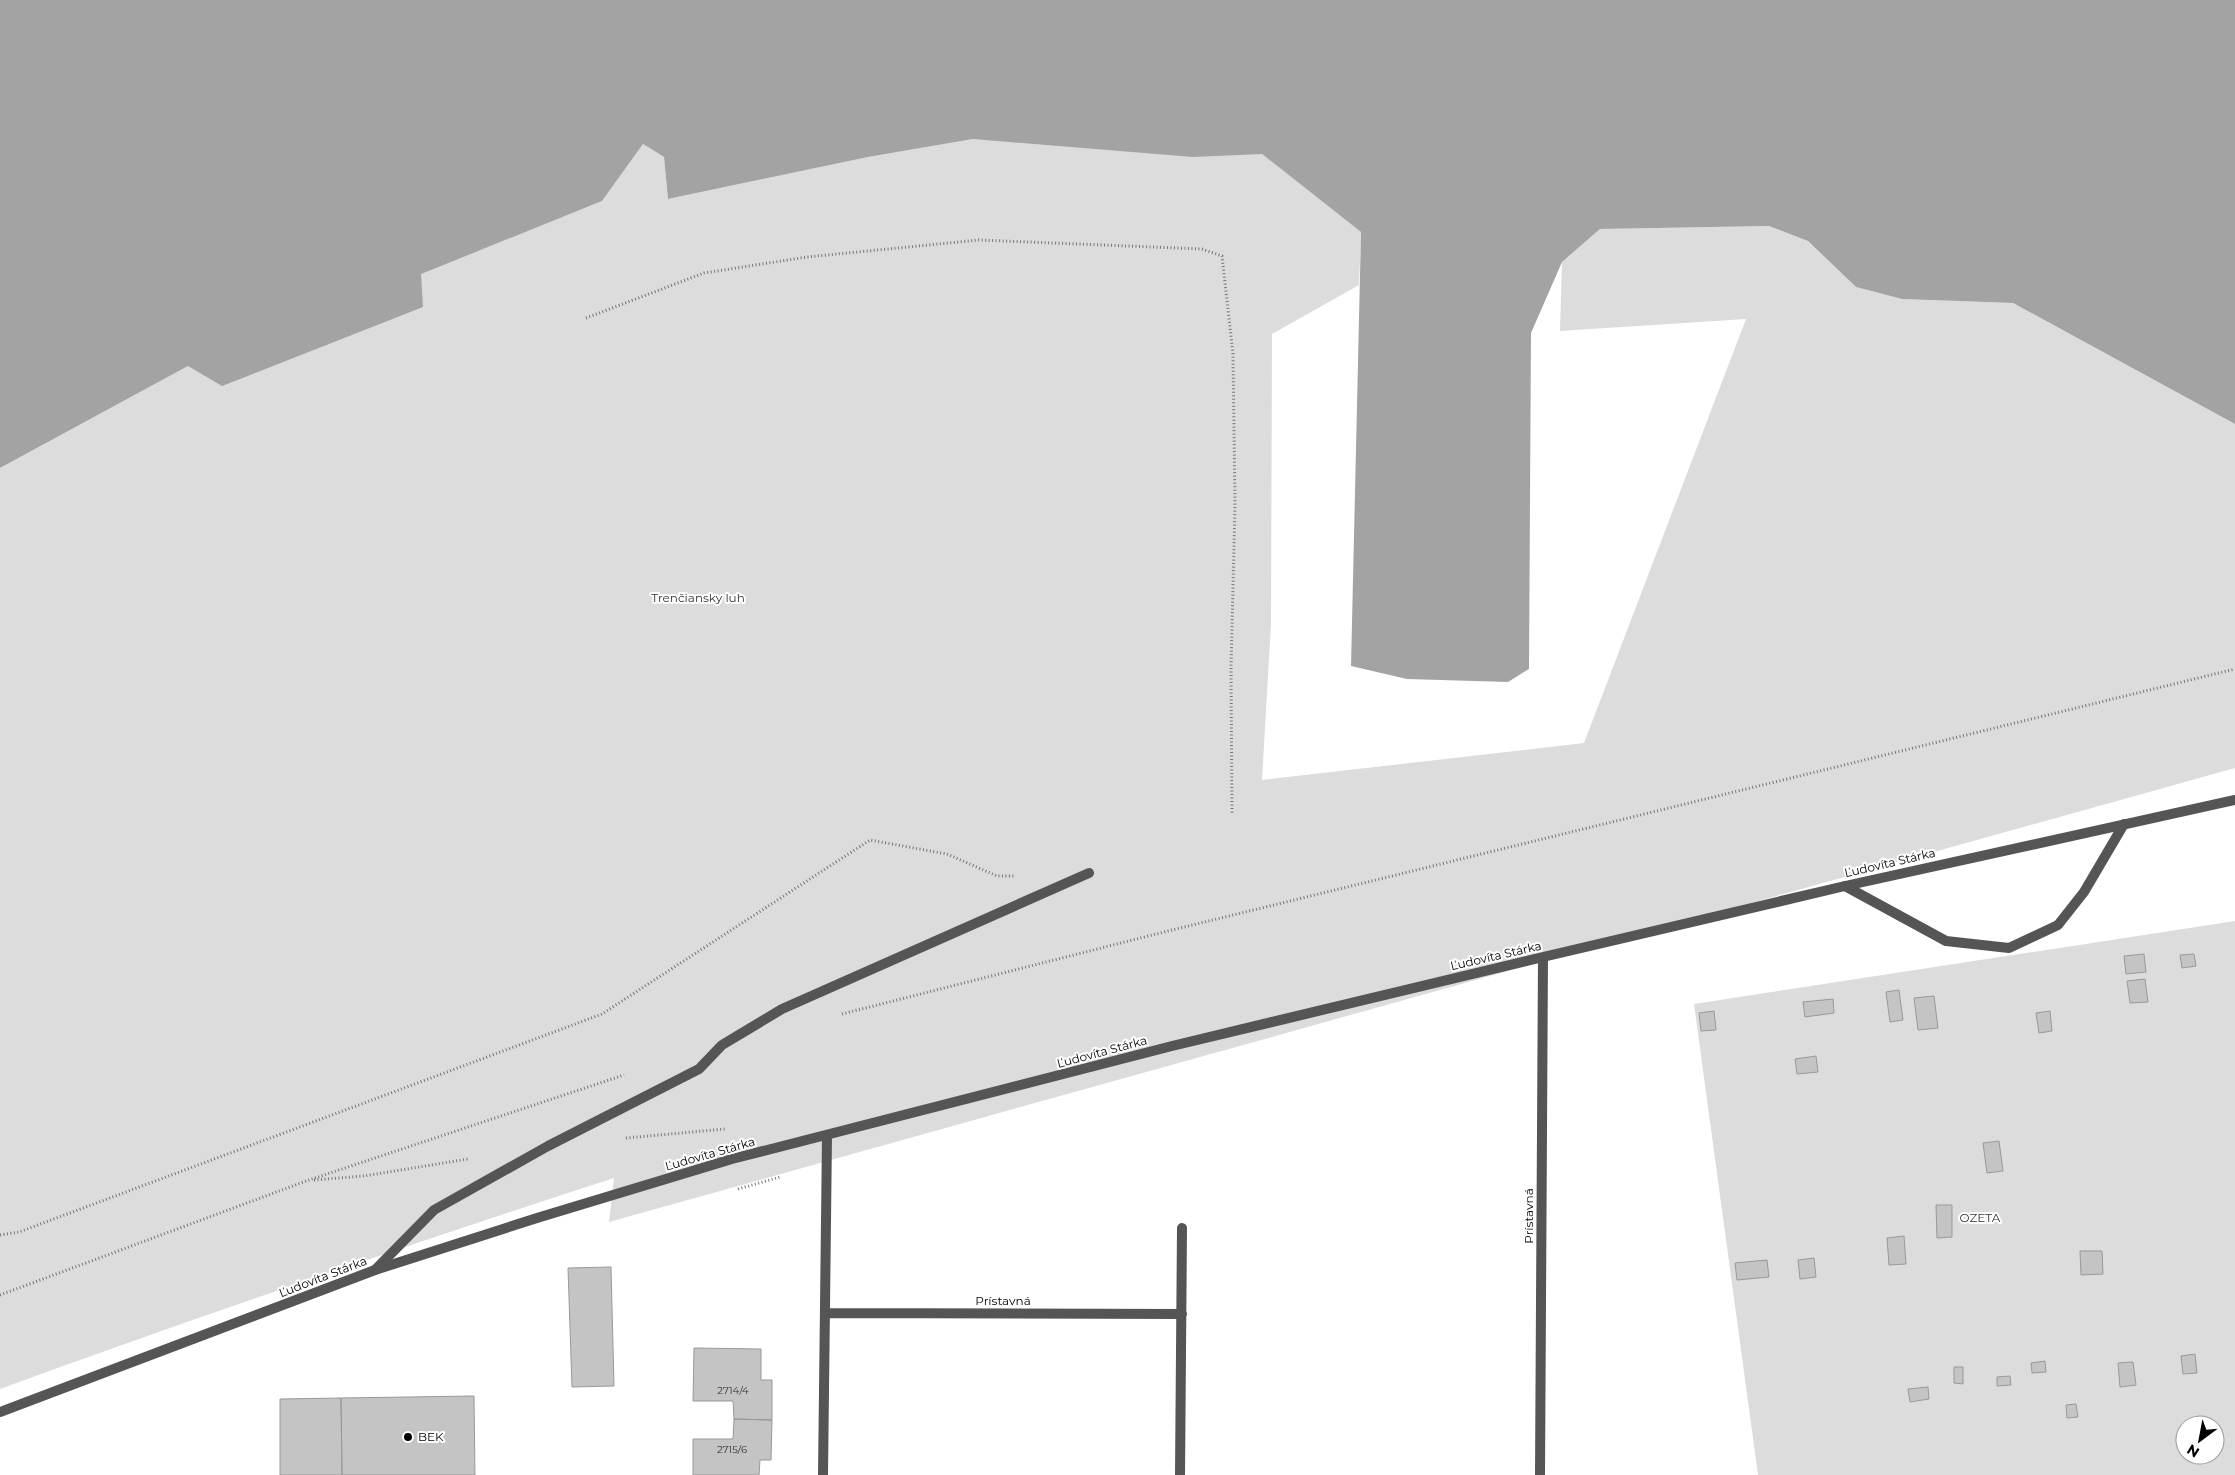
<svg xmlns="http://www.w3.org/2000/svg" width="2235" height="1475" font-family="Montserrat,sans-serif">
  <style>
    .green { fill: #dcdcdc; fill-rule: evenodd }
    .water { fill: #a3a3a3 }
    .building { fill: #c4c4c4; stroke: #999 }
    .lines { fill: none; stroke-linecap: round; stroke-linejoin: round }
    .path { stroke: #777; stroke-width: 3; stroke-dasharray: 1 2.5; stroke-linecap: butt }
    .lane { stroke: #555; stroke-width: 10 }
    .street { stroke: #555; stroke-width: 10 }
    .poi-dot { fill: #000; stroke: #fff; stroke-width: 2 }
    .labels { text-anchor: middle; stroke-width: 4; stroke-linejoin: round; paint-order: stroke }
    .number-label { font-size: 10px; fill: #313131 }
    .park-label { font-size: 12px; fill: #333; stroke: #fff }
    .street-label { font-size: 12px; fill: #000; stroke: #fff }
    .poi-label { font-size: 12px; fill: #000; stroke: #fff; text-anchor: start }
  </style>
  <rect width="100%" height="100%" fill="#fff"/>
  <!-- green -->
  <path class="green" d="M973,139L1262,154L1361,232L1359,285L1272,334L1271,623L1262,780L1584,743L1746,319L1560,331L1562,262L1600,229L1769,226L1808,241L1856,287L1902,299L2013,303L2235,424V768L609,1222L614,1178C408,1245 203,1315 0,1389V468L188,366L602,201L643,144L664,157L668,199L868,157Z
    M2235,921V1475H1758L1694,1004ZM2185,1425H2215V1455H2185Z"/>
  <!-- water -->
  <path class="water" d="M0,0H2235V424L2013,303L1902,299L1856,287L1808,241L1769,226L1600,229L1562,262L1531,333L1529,669L1508,682L1407,679L1351,666L1361,232L1262,154L1193,157L973,139L868,157L668,199L664,157L643,144L602,201L421,274L423,307L222,386L188,366L0,468Z"/>
  <!-- building -->
  <path class="building" d="M2144,954L2146,972L2126,974L2124,956Z
    M2194,954L2196,966L2182,968L2180,955Z
    M2145,979L2148,1002L2130,1003L2127,981Z
    M1899,990L1903,1020L1890,1022L1886,992Z
    M1934,996L1938,1028L1918,1030L1914,998Z
    M1833,999L1834,1013L1805,1017L1803,1002Z
    M1714,1011L1716,1030L1701,1031L1699,1013Z
    M2050,1011L2052,1031L2039,1033L2036,1013Z
    M1816,1056L1818,1072L1797,1074L1795,1059Z
    M1999,1141L2003,1171L1987,1173L1983,1143Z
    M1936,1205H1952V1237L1937,1238Z
    M1904,1236L1906,1264L1889,1265L1887,1238Z
    M2080,1251H2102L2103,1274L2081,1275Z
    M1814,1258L1816,1277L1800,1279L1798,1260Z
    M1767,1260L1769,1277L1737,1280L1735,1263Z
    M611,1267L614,1386L572,1387L568,1268Z
    M694,1348L761,1349V1380H772V1420L734,1419L733,1401H693Z
    M2195,1354L2197,1373L2183,1374L2181,1356Z
    M2045,1361L2046,1372L2032,1373L2031,1363Z
    M2133,1362L2136,1385L2120,1387L2118,1363Z
    M1954,1367H1963V1384L1954,1383Z
    M2010,1376L2011,1385L1997,1386V1377Z
    M1928,1387L1929,1399L1910,1402L1908,1389Z
    M474,1396L475,1475H342L341,1398Z
    M341,1398L342,1475H280V1399Z
    M2076,1404L2078,1417L2067,1418L2066,1405Z
    M734,1419L772,1420L771,1460H760L759,1475H693V1439H733Z"/>
  <g class="lines">
    <!-- path -->
    <path class="path" d="M586,318L704,273L807,257L979,240L1202,249L1222,256L1233,354L1235,505L1231,668L1232,813
      M842,1014L1168,931L2235,669
      M626,1138L725,1129
      M314,1180L364,1176L468,1159
      M738,1189L780,1177
      M0,1235L19,1232L602,1014L870,840L947,854L997,876H1014
      M0,1295L306,1181L624,1075"/>
    <!-- lane -->
    <path class="lane" d="M1845,886L1946,941L2009,948L2058,925L2084,892L2124,824
      M375,1270L434,1210L548,1146L699,1069L722,1045L782,1009L1089,873"/>
    <!-- street -->
    <path class="street" d="M825,1313L1182,1314
      M0,1412L375,1270L537,1218L732,1159L1172,1046L1543,957L1845,886L2235,800
      M823,1475L827,1136
      M1180,1475L1182,1228
      M1540,1475L1543,957"/>
  </g>
  <!-- markers -->
  <circle class="poi-dot" cx="408" cy="1437" r="5"/>
  <g class="labels">
    <!-- number labels -->
    <g class="number-label">
      <text x="733" y="1394">2714/4</text>
      <text x="732" y="1453">2715/6</text>
    </g>
    <!-- park labels -->
    <g class="park-label">
      <text x="698" y="602">Trenčiansky luh</text>
      <text x="1980" y="1222">OZETA</text>
    </g>
    <!-- street labels -->
    <g class="street-label">
      <text transform="translate(1890 863) rotate(-13)" y="4">Ľudovíta Stárka</text>
      <text transform="translate(1496 956) rotate(-13)" y="4">Ľudovíta Stárka</text>
      <text transform="translate(1102 1052) rotate(-15)" y="4">Ľudovíta Stárka</text>
      <text transform="translate(710 1154) rotate(-16)" y="4">Ľudovíta Stárka</text>
      <text transform="translate(1529 1216) rotate(-90)" y="4">Prístavná</text>
      <text transform="translate(323 1277) rotate(-21)" y="4">Ľudovíta Stárka</text>
      <text x="1003" y="1305">Prístavná</text>
    </g>
    <!-- poi labels -->
    <g class="poi-label">
      <text x="418" y="1441">BEK</text>
    </g>
  </g>
  <!-- north arrow -->
  <g transform="translate(2200 1440) rotate(212)"><circle r="24" fill="#ffffff" stroke="#999999"/>
  <path d="M0-4L9 19L0 12L-9 19Z" fill="#000000"/>
  <text y="-8" font-size="14" font-weight="bold" text-anchor="middle" fill="#000000">N</text>
  </g>
</svg>
